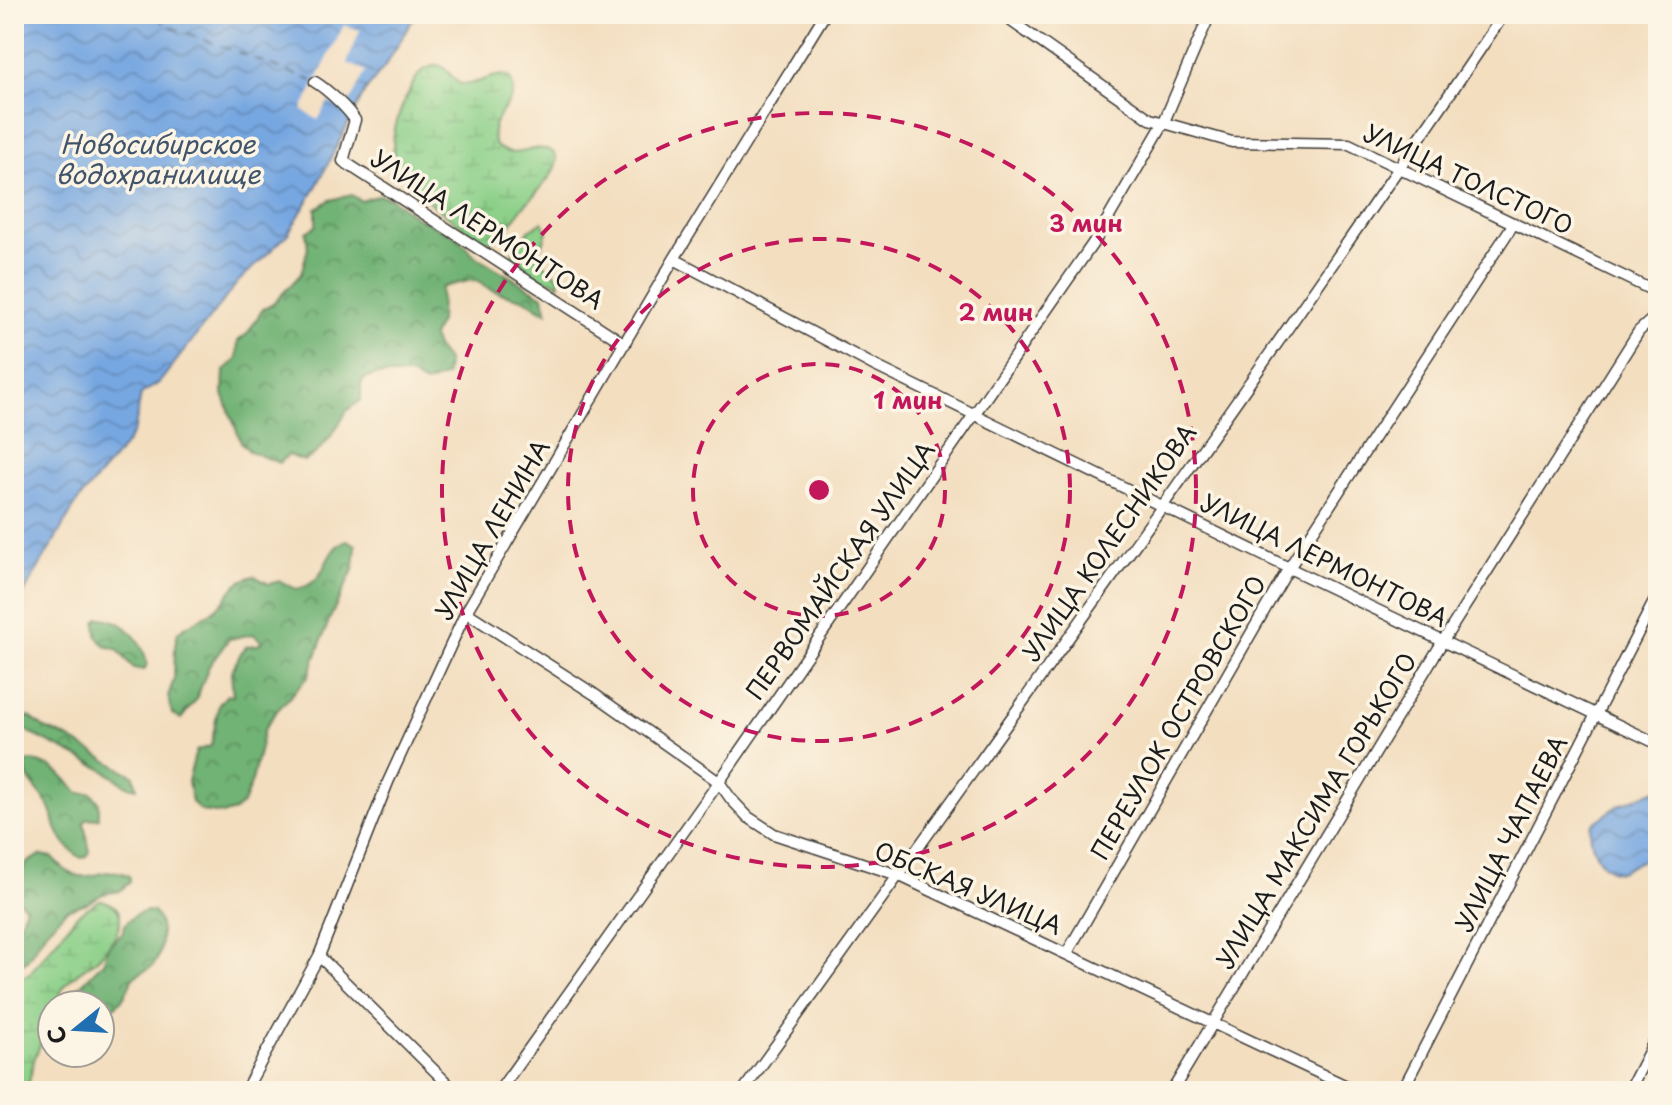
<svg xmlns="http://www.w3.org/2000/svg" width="1672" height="1105" font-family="'Playpen Sans',sans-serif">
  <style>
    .grass { fill: #8cd089; stroke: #547652; stroke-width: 2 }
    .forest { fill: url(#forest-crowns); stroke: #466748; stroke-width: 2 }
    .wetland { fill: url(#wetland-marsh); stroke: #547652; stroke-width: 2 }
    .water { fill: url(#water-waves); stroke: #4a627e; stroke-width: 2 }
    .pier { fill: #f3dec0 }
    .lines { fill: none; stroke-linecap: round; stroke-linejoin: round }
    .ferry { stroke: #40546b; stroke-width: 2; stroke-dasharray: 10 8; stroke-linecap: butt }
    .minor-casing { stroke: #3c3935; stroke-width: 13 }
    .minor { stroke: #fff; stroke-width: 10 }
    .ring { fill: none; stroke: #c2185b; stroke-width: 4; stroke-dasharray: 14 10 }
    .labels { text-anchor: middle; stroke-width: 7; stroke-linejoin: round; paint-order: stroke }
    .street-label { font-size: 24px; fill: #1c1c1c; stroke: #fcf5e5 }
    .water-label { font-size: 26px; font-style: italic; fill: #40546b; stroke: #fcf5e5 }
    .centre { fill: #c2185b; stroke: #fcf5e5; stroke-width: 4 }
    .ring-label { font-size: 24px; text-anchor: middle; font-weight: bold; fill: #c2185b; stroke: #fcf5e5; stroke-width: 7; stroke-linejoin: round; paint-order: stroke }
  </style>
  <defs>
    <pattern id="forest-crowns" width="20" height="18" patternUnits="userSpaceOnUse" patternTransform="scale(2)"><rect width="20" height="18" fill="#71b275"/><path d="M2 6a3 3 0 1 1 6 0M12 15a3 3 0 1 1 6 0" fill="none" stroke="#5c905f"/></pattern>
    <pattern id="wetland-marsh" width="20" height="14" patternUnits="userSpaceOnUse" patternTransform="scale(2)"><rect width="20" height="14" fill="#8cd089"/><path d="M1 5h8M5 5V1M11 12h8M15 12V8" fill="none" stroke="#78b276"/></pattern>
    <pattern id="water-waves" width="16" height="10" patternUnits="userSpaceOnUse" patternTransform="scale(2)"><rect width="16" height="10" fill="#77a7e1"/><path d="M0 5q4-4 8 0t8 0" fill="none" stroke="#6187b6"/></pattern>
  </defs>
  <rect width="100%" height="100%" fill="#fcf5e5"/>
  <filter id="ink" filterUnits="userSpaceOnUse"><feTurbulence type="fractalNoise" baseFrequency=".0125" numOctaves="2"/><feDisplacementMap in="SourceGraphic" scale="16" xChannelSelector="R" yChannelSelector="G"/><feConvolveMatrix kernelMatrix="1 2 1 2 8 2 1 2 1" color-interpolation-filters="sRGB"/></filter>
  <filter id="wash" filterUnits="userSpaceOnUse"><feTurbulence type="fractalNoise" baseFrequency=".006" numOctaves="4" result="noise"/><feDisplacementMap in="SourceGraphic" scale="32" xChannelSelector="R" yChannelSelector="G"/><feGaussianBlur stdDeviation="1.8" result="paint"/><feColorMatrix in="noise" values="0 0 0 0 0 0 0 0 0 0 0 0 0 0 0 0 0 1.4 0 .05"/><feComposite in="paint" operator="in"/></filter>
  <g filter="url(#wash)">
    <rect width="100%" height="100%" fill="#f3dec0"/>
    <!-- grass -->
    <path class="grass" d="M542,222L547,231L543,244L536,250C535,262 553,268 560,279L559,285L555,281C538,281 523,266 512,254L519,240L524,239L529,230Z"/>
    <!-- forest -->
    <path class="forest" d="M352,195L361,201L379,195L391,198L414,216L457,237L475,256L543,296L547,312C538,310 533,303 525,300C513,296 499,294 488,288C486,287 479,281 477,281C474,279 445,286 441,288L440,322L432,336L436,347L447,361L446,376L425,384L410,375H375L364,379L361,384V400C356,405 349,407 346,412C337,429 322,452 304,461L288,455L279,463L249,451L241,442L223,394L224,371L237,359L238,341L247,334L263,309L273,304L301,274L308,248L306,232L316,226V209L330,200Z
      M347,540L356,545L354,568L330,618L308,677L274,714L264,730L252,781L243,804L235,811L224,814L201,811L192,802L188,781L196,751L211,746L219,704L227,695L233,696L231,672L242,651L247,646L258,645L262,641L253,634L229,639L209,666L196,700L181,719L172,714L168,696L174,679L175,645L178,632C190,622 205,618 216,608C233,595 230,582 254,576L269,584L280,581L296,589C331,583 320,551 347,540Z
      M99,618C125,618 144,642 147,665L144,670L133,668L117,649L105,646L97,636L96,622Z
      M29,716L43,727L64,736L134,776L137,788L127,786L102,769L32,734L18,724Z
      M30,761C52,762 65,778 79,793H91L99,802V818L87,819L84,823L90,852L86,857L81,858C71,852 60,839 56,828C53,819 53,811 47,803C39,790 25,781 25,764Z
      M41,855L52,857C85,898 103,858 130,877V882L120,891L103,894L87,903L66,910L46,931L27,960L14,969V937L26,907L14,896C14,874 21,864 41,855Z
      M147,911L153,912C164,921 163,951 155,963C149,971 140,972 132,978C127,996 118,1008 100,1014V1005H66L71,995L103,962L109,945L122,933L126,923L135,915Z"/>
    <!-- wetland -->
    <path class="wetland" d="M438,65C450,68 451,81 461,84C475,88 506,64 512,83C519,107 484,115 495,145C515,163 530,143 549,150C573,160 532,197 524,206C513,220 507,233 490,242C475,238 461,225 448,216C400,181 377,158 406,98C415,80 417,69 438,65Z
      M100,900C137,907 115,941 98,958C87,968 72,974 64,987C60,992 59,999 56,1005H52V1015L34,1060L27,1091H14V982L31,972L77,915Z"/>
    <!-- water -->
    <path class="water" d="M14,14H416L386,65L365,91L314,191L287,235L238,282L159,383L141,394L135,428L127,443L77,502L14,610Z
      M1658,789V852L1620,872C1599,871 1588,844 1591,825L1619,805Z"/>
    <!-- pier -->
    <path class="pier" d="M344,25L360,30L347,63L366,71L346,109L328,102L318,120L302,110Z"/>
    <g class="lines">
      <!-- ferry -->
      <path class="ferry" d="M160,14L163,24L313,81"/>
    </g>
  </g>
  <g filter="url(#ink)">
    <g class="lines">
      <defs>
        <path id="minor" d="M1001,14L1150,119L1232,142L1349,144L1658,293
          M315,82C328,90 347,108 355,120L343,161L625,344
          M674,259L875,366L1289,568L1658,744
          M466,612L594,694L719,782L731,799L748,817L774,834L898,875L1357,1091
          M1067,953L1287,571L1514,223
          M319,956L455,1091
          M245,1091L319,956L388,782L466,612L674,259L825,14
          M499,1091L719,782L1098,236L1163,124L1210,14
          M743,1091C1000,734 1258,378 1504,14
          M1172,1091L1443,641L1639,331L1658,314
          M1402,1091L1658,594
          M1629,1091L1658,1034"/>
      </defs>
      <!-- minor casing -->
      <use href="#minor" class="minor-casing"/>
      <!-- minor -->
      <use href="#minor" class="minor"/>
    </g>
  </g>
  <!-- distance rings -->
  <g class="ring">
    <circle cx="819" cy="490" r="126"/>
    <circle cx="819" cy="490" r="251"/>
    <circle cx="819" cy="490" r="377"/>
  </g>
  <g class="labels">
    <!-- street labels -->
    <g class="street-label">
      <text transform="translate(1468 180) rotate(25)" y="8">УЛИЦА ТОЛСТОГО</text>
      <text transform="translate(487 230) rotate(33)" y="8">УЛИЦА ЛЕРМОНТОВА</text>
      <text transform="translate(493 530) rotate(-60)" y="8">УЛИЦА ЛЕНИНА</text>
      <text transform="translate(1110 543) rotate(-55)" y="8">УЛИЦА КОЛЕСНИКОВА</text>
      <text transform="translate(1324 561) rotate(26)" y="8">УЛИЦА ЛЕРМОНТОВА</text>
      <text transform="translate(841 571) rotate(-55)" y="8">ПЕРВОМАЙСКАЯ УЛИЦА</text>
      <text transform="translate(1179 718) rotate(-60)" y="8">ПЕРЕУЛОК ОСТРОВСКОГО</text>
      <text transform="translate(1317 811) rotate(-59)" y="8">УЛИЦА МАКСИМА ГОРЬКОГО</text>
      <text transform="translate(1512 834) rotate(-63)" y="8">УЛИЦА ЧАПАЕВА</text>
      <text transform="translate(968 889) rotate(23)" y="8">ОБСКАЯ УЛИЦА</text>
    </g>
    <!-- water labels -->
    <g class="water-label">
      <text x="158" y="154">Новосибирское<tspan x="158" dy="30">водохранилище</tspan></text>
    </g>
  </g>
  <circle cx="819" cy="490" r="12" class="centre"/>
  <g class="ring-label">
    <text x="1086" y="232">3 мин</text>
    <text x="996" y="321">2 мин</text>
    <text x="908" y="409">1 мин</text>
  </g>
  <!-- margin -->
  <rect width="1672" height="1105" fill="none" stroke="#fcf5e5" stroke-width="48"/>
  <!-- north arrow -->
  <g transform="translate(76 1029) rotate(252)"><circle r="38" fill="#fcf5e5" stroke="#a29e95" stroke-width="2"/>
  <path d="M0-6L14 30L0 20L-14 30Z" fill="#1f6fb2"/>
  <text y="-12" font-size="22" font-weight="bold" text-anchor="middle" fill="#1c1c1c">С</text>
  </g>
</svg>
